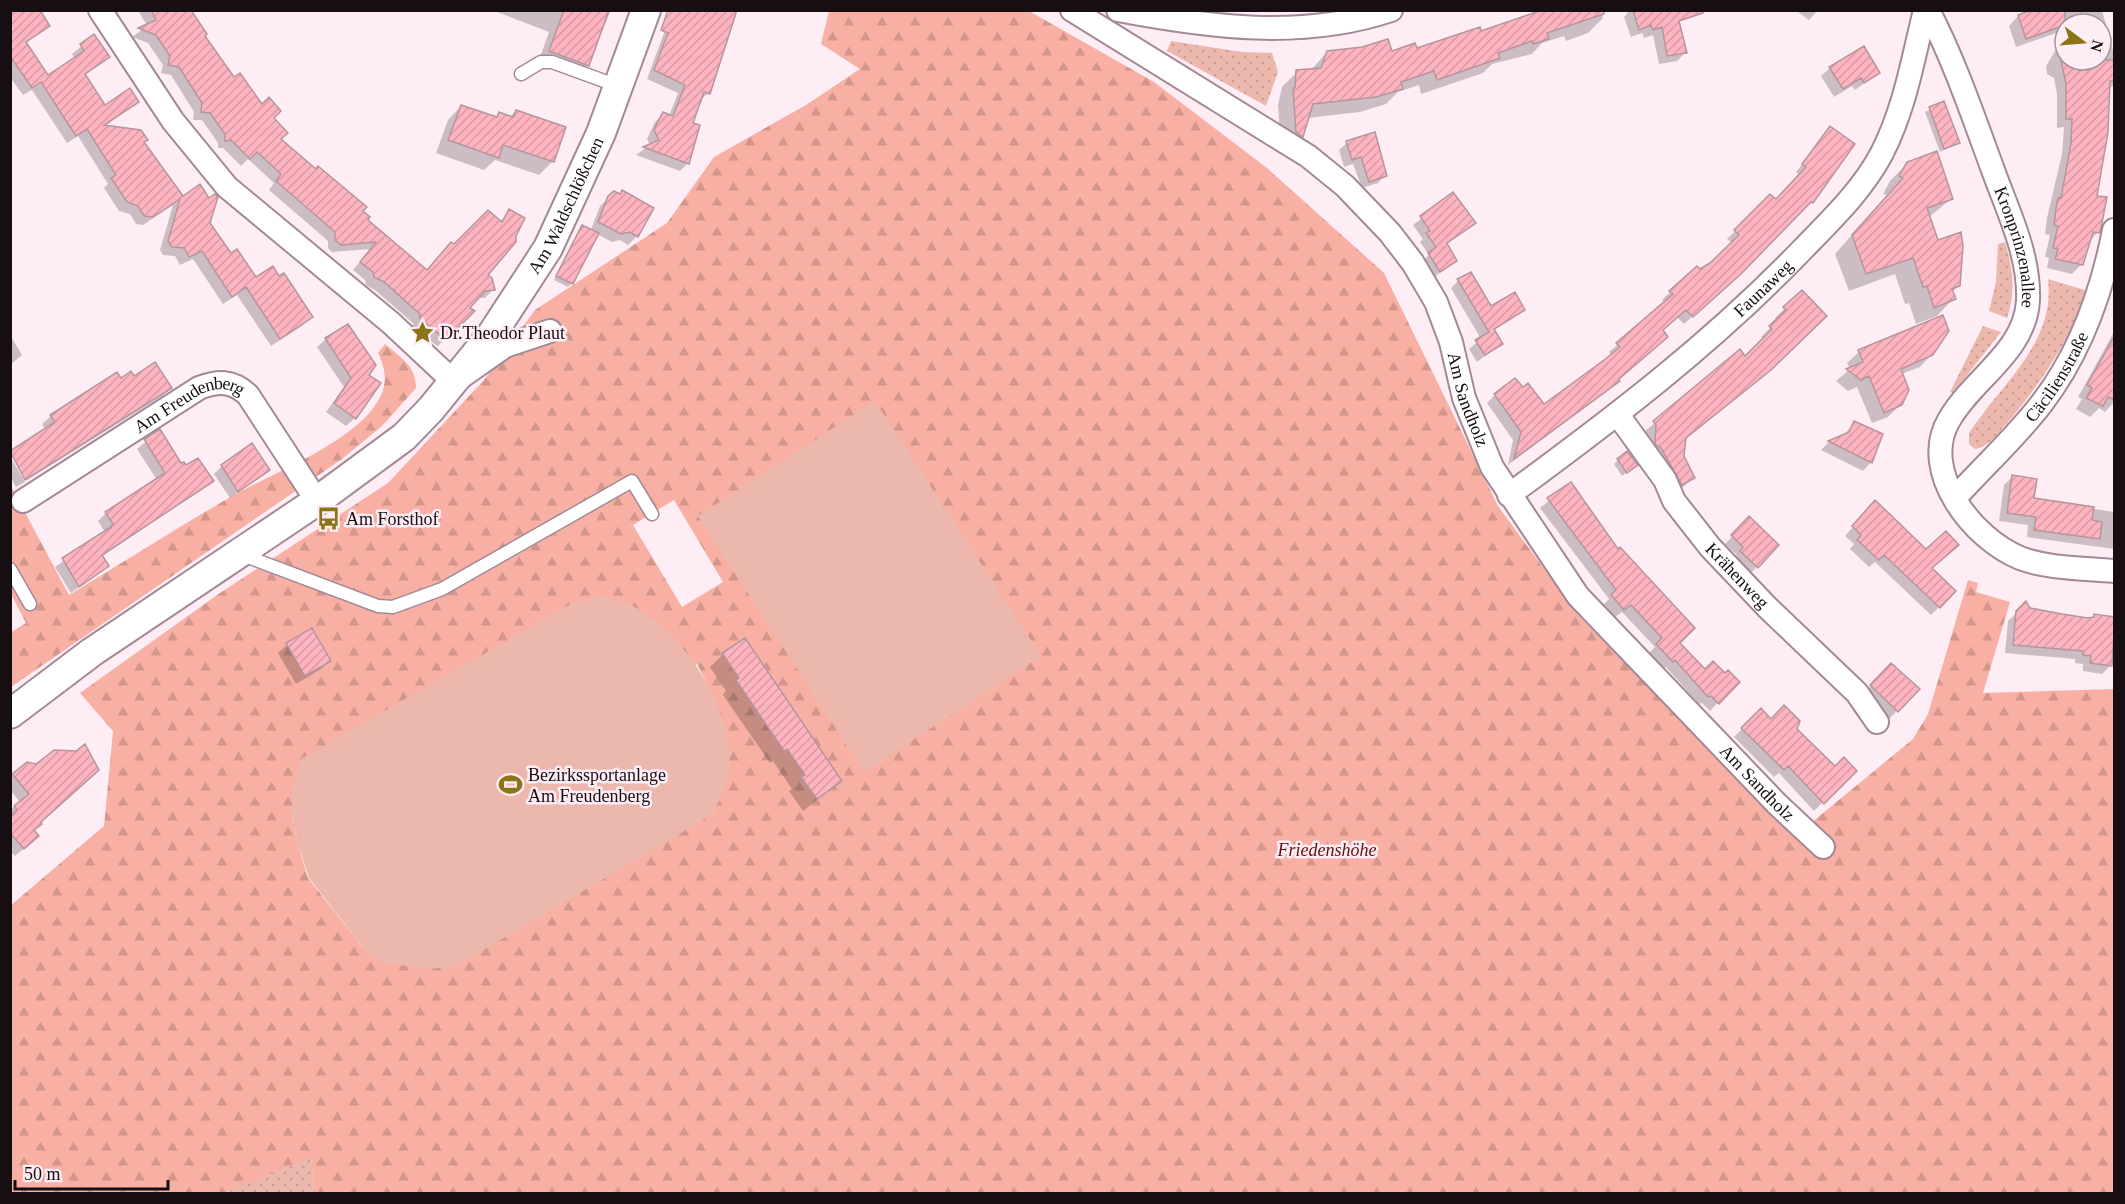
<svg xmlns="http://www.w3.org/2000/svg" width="2125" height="1204" font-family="Georgia,serif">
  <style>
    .grass { fill: url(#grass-dots) }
    .forest { fill: url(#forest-firs); fill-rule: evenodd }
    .pitch { fill: #ecb8ae }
    .shadow { fill: #0003 }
    .building { fill: url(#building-hatch); stroke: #b5969b; stroke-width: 1.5 }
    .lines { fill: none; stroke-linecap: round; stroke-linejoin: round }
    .service-casing { stroke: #a38996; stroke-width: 15 }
    .minor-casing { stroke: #a38996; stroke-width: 26 }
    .tertiary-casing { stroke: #a38996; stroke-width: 32 }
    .service { stroke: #fff; stroke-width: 12 }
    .minor { stroke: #fff; stroke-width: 22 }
    .tertiary { stroke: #fff; stroke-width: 28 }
    .labels { text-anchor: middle; stroke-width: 5; stroke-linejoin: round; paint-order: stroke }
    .street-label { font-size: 18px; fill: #170e13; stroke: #ffedf6 }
    .poi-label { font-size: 18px; fill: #170e13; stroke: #ffedf6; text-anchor: start }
    .park-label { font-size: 18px; font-style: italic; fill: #621008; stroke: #ffedf6 }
  </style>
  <defs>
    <pattern id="grass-dots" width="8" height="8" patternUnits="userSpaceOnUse" patternTransform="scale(1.5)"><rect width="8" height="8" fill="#ecb8ae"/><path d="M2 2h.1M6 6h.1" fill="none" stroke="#ca9d95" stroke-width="1.8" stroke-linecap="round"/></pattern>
    <pattern id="forest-firs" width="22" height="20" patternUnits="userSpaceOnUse" patternTransform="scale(1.5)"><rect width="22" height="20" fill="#f7b0a3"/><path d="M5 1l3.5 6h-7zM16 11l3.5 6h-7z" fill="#d3968b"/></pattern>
    <pattern id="building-hatch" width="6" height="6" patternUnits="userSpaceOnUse" patternTransform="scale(1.5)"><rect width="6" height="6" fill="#feb4c0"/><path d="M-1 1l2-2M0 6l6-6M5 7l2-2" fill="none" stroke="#d99aa4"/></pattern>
  </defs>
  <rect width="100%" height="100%" fill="#ffedf6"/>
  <!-- grass -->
  <path class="grass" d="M1171,41L1242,52L1272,53L1278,72L1266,106L1167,51Z
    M2005,242C2013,268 2016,292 2007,318L1989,311L1996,282L1998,244Z
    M2048,279L2088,291C2068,341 2042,383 2006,424C1997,434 1989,447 1975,449L1969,444V433C2000,385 2056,343 2048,279Z
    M1983,326L2001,332L1953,393L1950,392Z
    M311,1156L315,1193L225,1194L235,1188Z"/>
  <!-- forest -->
  <path class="forest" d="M829,11H1029L1154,82L1267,168L1384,273L1498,506L1578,615L1794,837L1913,739L1928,714L1968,580L1978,583L1976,592L2010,602L1983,693L2114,689V1193L315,1194L311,1157L225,1193H11L10,906L104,826L113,731L80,693L220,593L388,483L484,380L535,310L667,223L714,157L806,105L860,69L821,44ZM674,500L723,582L682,607L633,525ZM697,664C725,717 743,759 711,815L365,950L308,878L297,841L292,815Z
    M385,344C401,358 416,366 416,388L382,426L342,459L11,687L10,633L26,623L11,594V486L69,595C124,562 178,527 234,495C275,472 354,442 378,401C388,384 386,370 378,353Z"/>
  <!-- pitch -->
  <path class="pitch" d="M875,401L1041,656L864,772L698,516Z
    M602,596C612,599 624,601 633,606C686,633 739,716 728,778C725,791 717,804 711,815L455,967L426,969L382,962L365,950L309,878L297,841L292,815V790L301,759L571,604Z"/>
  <!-- shadow -->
  <path class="shadow" d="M10,10L48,26L25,44L48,77L75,59L72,54L94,36L108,57L84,76L105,107L137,102L104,127L142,143L182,198L209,224L230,255L256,279L311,317L302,326L271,346L237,295L223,304L193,259L180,265L175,256L163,255L160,250L173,205L143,225L136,224L130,214L119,211L104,188L108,184L78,136L67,143L32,90L23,95L10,77Z
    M138,10H189L221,64L272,118L279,140L360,211L366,220L426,271L454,246L500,222L510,211L486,275L493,290L485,298H476L468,308L472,311L438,346L428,340L412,326L414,324L375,290L366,285L365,280L353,270L371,249L332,252L328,248V241L269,190L274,183L248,159L241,166L223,148H218V143L202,120H193L194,112L171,75L161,73L163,65L148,43L132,37L147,26Z
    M492,10H611L588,65L576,77L538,63L549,32Z
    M1601,10L1603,18L1588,33L1566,41L1564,36L1542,43L1532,54L1492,64L1483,73L1421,94L1419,85L1398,92L1386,104L1360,112L1307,118L1301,136L1286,151L1281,148L1278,105L1282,87L1297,72L1311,70L1327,52L1391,53L1416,50L1480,33Z
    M1630,10H1673L1686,52L1677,61L1659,64L1653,35L1644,38L1642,33L1631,37L1624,17Z
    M1795,10H1818L1809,20Z
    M2035,10H2102L2114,55V85L2108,89L2095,197L2098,232L2089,242L2082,264L2072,274L2047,268L2049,258L2045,257L2050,235L2045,234L2047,218L2062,154L2064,127L2057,128V94L2054,78L2047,74L2046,66L2065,34V60H2101V24H2065V30L2016,47L2009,26L2018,16Z
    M672,25L708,93L700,101L691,124L688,163L680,171L636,155L650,145L647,139L655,122L663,114L669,116L678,93L647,79L664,33Z
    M1830,68L1878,73L1855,90L1852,86L1834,97L1821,76Z
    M1944,103L1958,143L1940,152L1925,112Z
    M461,106L495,118L499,113L510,117L516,111L564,128L552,162L539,175L495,160L484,170L436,153L448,120Z
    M1830,128L1853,145L1812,202L1731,282L1684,324L1677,317L1661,331L1610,389L1508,465L1513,440L1487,403L1495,395L1544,406L1612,355L1609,352L1665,303L1662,300L1670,292L1711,264L1732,243L1727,239L1771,196L1776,201L1800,175L1796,172Z
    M1374,134L1385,175L1378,183L1362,188L1353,164L1344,167L1339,150L1347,143Z
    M1908,163L1951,199L1928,218L1959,285L1952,292L1954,298L1937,316L1916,324L1909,303L1905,304L1895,274L1849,291L1835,254L1887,195L1883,194L1890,181Z
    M614,193L637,236L628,245L620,240L612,242L597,234L572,283L568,287L554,280L579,230L583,226L591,230L600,206Z
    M1453,194L1474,223L1446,245L1455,261L1432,279L1421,262L1429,255L1420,242L1423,239L1413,225Z
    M1458,281L1491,308L1523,310L1493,331L1501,344L1477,362L1469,349L1481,339L1451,288Z
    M1802,292L1825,316L1759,379L1684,439L1683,457L1693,478L1683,487L1672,493L1651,458L1646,454L1647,435L1644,432L1739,351L1745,358L1764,340L1761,337L1777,321L1775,318Z
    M2114,332V402L2105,412L2099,408L2090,417L2076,409L2082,399L2078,397Z
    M10,335L22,355L10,365Z
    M326,339L367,376L355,418L346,426L326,412L344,387L317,347Z
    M1859,352L1932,354L1920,367L1901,374V404L1888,417L1872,423L1857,387L1848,391L1836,381L1850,369L1847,363Z
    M134,378L170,388L162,396L27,480L12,453L46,430L42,424L51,416L120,380Z
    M1854,423L1871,462L1863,471L1821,450L1829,442L1843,436Z
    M159,431L181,465L212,481L101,557L107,566L71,593L55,567L105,532L98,521L106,513L157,480L137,449Z
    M10,456L25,482L16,487L10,476Z
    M1618,460L1632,469L1622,476L1614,464Z
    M222,466L268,470L230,498L214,474Z
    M2012,477L2032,499L2114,512V549L2027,537L2028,525L1999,521L2004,485Z
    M1570,484L1678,643L1705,672L1738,682L1710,711L1702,703L1699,704L1666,667L1664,669L1649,653L1655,647L1622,612L1615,617L1604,604L1609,599L1540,508Z
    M1867,511L1926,551L1939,607L1931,615L1875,562L1869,567L1850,549L1854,544L1845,536Z
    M1749,519L1777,545L1749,575L1733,560L1737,555L1725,544Z
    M2026,604L2029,610L2091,619L2094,615L2114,618L2111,665L2102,674L2083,671V664L2075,663V659L2005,653L2008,621Z
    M287,645L330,660L321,669L296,684L278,653Z
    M723,654L841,781L803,811L789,791L792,789L773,761L770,763L723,695L726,691L710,667Z
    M1891,665L1917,690L1888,720L1862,695Z
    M1761,710L1771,721L1795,729L1835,769L1855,771L1814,811L1779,773L1774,777L1734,737Z
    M27,763L40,824L33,831L29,844L15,856L10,851V810L20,802L10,790V778Z"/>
  <!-- building -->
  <path class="building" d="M10,10H40L50,26L26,42L48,75L84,51L80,44L94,34L110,57L85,74L105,105L130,88L139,102L104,125L141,130L148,140L144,142L183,196L200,184L209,198L215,194L218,197L210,223L231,253L237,249L256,277L273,266L279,276L284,273L313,317L280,339L246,287L232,297L202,251L189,257L184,248L172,247L168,241L180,199L153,217L144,216L138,206L127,202L111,178L116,175L87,129L76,136L41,82L32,88L10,56Z
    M151,10H191L207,34L205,36L234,77L240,73L262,104L269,97L281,111L274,118L288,133L281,139L316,169L318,166L367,207L363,211L370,217L368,220L427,270L451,242L454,244L488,210L502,222L509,209L525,218L516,236V242L488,275L492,278L495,290L485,291L470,308L475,311L447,339L436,332L419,317L421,315L384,282L374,277L373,272L360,262L376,242L341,245L335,240V232L276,181L281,174L257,152L250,159L231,140L225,141V134L210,113L201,112L202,103L179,67L168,65L170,56L156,35L138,28L156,20Z
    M564,10H609L589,66L549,51Z
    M668,10H737L710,94L704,92L693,123L700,125L689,164L643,147L659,140L654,130L657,123L663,112L673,116L685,85L654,70L668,33L661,30Z
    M1542,10H1604V14L1547,33L1549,39L1533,44L1532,41L1498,53L1500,58L1437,80L1434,71L1401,82L1403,89L1376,97L1313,104L1303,137L1296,132L1293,88H1295L1296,70L1321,68L1327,51L1362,47L1388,39L1392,51L1415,43L1417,48L1480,27L1481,31Z
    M1633,10H1702L1703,13L1679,21L1687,53L1667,56L1662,27L1653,30L1651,25L1639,30Z
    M2031,10H2065V25L2026,39L2018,15Z
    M1864,46L1880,73L1864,83L1861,78L1843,89L1829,67Z
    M2061,60H2115V81H2110L2108,132L2097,196L2107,197L2100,233L2093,232L2083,265L2055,259L2058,249L2053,248L2058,226L2054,225L2056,208L2058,198H2061L2071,143L2072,119H2066V84Z
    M1944,101L1960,143L1944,149L1929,107Z
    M461,105L497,117L499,112L513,117L516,110L566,127L554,162L503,145L499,158L448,140Z
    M1830,126L1855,144L1813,203L1811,202L1741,274L1693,317L1686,310L1663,330L1668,337L1619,379L1620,381L1514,459L1521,432L1494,394L1515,378L1523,387L1528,383L1544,404L1604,360L1620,347L1616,343L1673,294L1669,291L1697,266L1700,269L1710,263L1739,235L1734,230L1770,194L1776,199L1806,167L1802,164Z
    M1375,132L1387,176L1369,182L1361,157L1352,160L1346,141Z
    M1937,151L1953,199L1927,208L1938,240L1961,232L1963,246L1960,286L1952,289L1956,299L1934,308L1927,286L1923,287L1913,258L1866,274L1852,235L1903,178L1899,176L1907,162Z
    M622,190L654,208L638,237L630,232L621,234L598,222L608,196L614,191L620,194Z
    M1453,192L1476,223L1447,243L1457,261L1440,272L1428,253L1436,247L1426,233L1430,231L1420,216Z
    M582,225L599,233L573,284L556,276Z
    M1471,272L1491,306L1515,292L1525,310L1494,329L1503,344L1485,355L1475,340L1489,332L1457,279Z
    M1802,290L1827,316L1771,370L1686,438L1684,456L1695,478L1682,485L1661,448L1655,444L1656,425L1653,421L1740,349L1745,356L1772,329L1769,326L1786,310L1783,307Z
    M1943,315L1949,331L1933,355L1901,369L1909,390L1902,405L1884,413L1869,376L1861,380L1846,369L1863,362L1858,350Z
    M348,324L376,365L369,375L381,383L356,419L334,403L351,378L325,338Z
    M2115,335V400L2108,397L2103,406L2086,398L2092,388L2087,385Z
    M155,362L172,388L25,480L10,451L55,422L50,415L117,372L121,378L131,371L134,376Z
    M1854,421L1883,434L1872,463L1828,441L1849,432Z
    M160,429L181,463L184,462L186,465L198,458L214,481L102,555L109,566L79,587L62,558L111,527L113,524L105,512L165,473L144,439Z
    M252,443L270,470L238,492L221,465Z
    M1627,451L1638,465L1627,473L1617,459Z
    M2012,475L2037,479L2034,498L2094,507L2092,520L2102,522L2100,539L2034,530L2036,517L2007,513Z
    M1571,482L1618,549L1620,547L1695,628L1680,643L1705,669L1713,661L1725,673L1728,670L1740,682L1719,704L1711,696L1708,697L1675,660L1673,662L1656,644L1662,638L1631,605L1624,610L1611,595L1616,590L1547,498Z
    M1875,500L1926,549L1946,531L1959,545L1932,568L1956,591L1940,608L1884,555L1879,560L1857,540L1861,535L1852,526Z
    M1749,516L1779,545L1758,568L1740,551L1743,547L1731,535Z
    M2026,601L2030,608L2062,614L2088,618L2094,617V614L2115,617L2112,666L2090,663L2091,656L2083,655V651L2013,645L2016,611Z
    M312,628L331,661L305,676L286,643Z
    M745,638L842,781L817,799L801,777L805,775L787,749L784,751L736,680L739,678L722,653Z
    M1891,663L1920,689L1898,712L1870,685Z
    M1784,705L1800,721L1797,729L1835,766L1844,757L1857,771L1824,804L1788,766L1784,770L1741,728L1761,708L1771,719Z
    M85,744L99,770L41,822L42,824L34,830L39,836L24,849L10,833V816L17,810L14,806L29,794L12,774L27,762L36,764L54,750L76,751Z"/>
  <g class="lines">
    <defs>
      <path id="service" d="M521,74L541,62H552L618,86
        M240,554L378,606L393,607L442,589L632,481L652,514
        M10,569L30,604"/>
      <g id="minor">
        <path d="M100,10L173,121L227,187L391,323L454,382L505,346L550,331"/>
        <path id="s1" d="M1072,10L1308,156L1345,186L1390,233L1413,263L1436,302L1451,342L1464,398L1492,467L1578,596L1777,804L1823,847"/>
        <path d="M1118,10C1208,27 1302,40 1391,10"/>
        <path id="s2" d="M1928,10C1955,62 1973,116 1993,170C2008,212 2030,255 2028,301C2025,352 1972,379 1949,420C1919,471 1973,539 2020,558C2049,569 2084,568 2114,571"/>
        <path id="s3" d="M1618,415L1665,480L1674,501L1710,547L1767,607L1857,693L1877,722"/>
        <path id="s4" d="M1509,495C1614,418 1710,345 1801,251C1830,221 1862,191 1882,153C1905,108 1913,59 1925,10"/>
        <path id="s5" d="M1955,498C1984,466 2016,437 2042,403C2081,352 2102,292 2114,230"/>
        <path id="s6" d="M23,501L199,388C218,381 232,380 248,395L317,501"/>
      </g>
      <g id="tertiary">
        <path id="s7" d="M10,714L92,652L317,501L404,437L431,409L492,334L548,248L601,133L646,10"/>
      </g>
    </defs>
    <!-- service casing -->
    <use href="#service" class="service-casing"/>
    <!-- minor casing -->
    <use href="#minor" class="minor-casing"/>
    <!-- tertiary casing -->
    <use href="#tertiary" class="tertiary-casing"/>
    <!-- service -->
    <use href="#service" class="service"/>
    <!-- minor -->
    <use href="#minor" class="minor"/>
    <!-- tertiary -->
    <use href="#tertiary" class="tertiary"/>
  </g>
  <!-- icons -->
  <defs>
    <symbol id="sight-bare" viewBox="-9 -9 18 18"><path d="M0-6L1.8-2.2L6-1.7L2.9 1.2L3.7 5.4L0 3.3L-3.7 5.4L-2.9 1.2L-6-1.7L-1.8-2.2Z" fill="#8b7519" stroke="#ffedf6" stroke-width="2.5" paint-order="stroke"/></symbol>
    <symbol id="bus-bare" viewBox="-9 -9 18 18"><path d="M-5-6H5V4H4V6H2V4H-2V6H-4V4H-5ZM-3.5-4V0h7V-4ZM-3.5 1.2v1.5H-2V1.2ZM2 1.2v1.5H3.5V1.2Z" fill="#8b7519" stroke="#ffedf6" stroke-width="2.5" paint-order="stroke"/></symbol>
    <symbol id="stadium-bare" viewBox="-9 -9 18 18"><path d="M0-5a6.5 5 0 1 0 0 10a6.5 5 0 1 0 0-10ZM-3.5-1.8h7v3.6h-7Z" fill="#8b7519" stroke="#ffedf6" stroke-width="2.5" paint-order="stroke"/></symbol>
  </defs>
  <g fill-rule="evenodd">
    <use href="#sight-bare" x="406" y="316" width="33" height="33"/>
    <use href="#bus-bare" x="312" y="502" width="33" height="33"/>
    <use href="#stadium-bare" x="494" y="768" width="33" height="33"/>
  </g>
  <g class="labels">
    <!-- street labels -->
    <g class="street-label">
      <text dy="6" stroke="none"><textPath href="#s7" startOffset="766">Am Waldschlößchen</textPath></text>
      <text dy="6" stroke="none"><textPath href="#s2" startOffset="254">Kronprinzenallee</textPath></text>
      <text dy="6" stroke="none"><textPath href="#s4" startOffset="328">Faunaweg</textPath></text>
      <text dy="6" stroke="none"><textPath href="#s5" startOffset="159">Cäcilienstraße</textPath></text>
      <text dy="6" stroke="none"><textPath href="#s1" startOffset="576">Am Sandholz</textPath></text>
      <text dy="6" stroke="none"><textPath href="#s6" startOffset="195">Am Freudenberg</textPath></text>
      <text dy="6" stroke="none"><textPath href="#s3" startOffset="201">Krähenweg</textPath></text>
      <text dy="6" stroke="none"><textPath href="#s1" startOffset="1062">Am Sandholz</textPath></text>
    </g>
    <!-- poi labels -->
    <g class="poi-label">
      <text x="440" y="339">Dr.Theodor Plaut</text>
      <text x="346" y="525">Am Forsthof</text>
      <text x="528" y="781">Bezirkssportanlage<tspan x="528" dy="21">Am Freudenberg</tspan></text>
    </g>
    <!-- park labels -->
    <g class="park-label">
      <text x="1327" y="856">Friedenshöhe</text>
    </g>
  </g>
  <!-- border -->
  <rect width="2125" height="1204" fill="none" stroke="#170e13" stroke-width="24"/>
  <!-- north arrow -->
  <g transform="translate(2083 42) rotate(106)"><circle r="28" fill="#ffedf6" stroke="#a2949b" stroke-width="1.5"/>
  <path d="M0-4.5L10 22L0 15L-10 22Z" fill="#8b7519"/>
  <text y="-9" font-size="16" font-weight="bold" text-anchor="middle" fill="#170e13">N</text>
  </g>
  <!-- scale -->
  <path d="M15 1180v9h153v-9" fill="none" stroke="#170e13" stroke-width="3"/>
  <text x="24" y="1180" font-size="18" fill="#170e13" stroke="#ffedf6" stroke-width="4.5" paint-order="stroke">50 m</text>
</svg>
